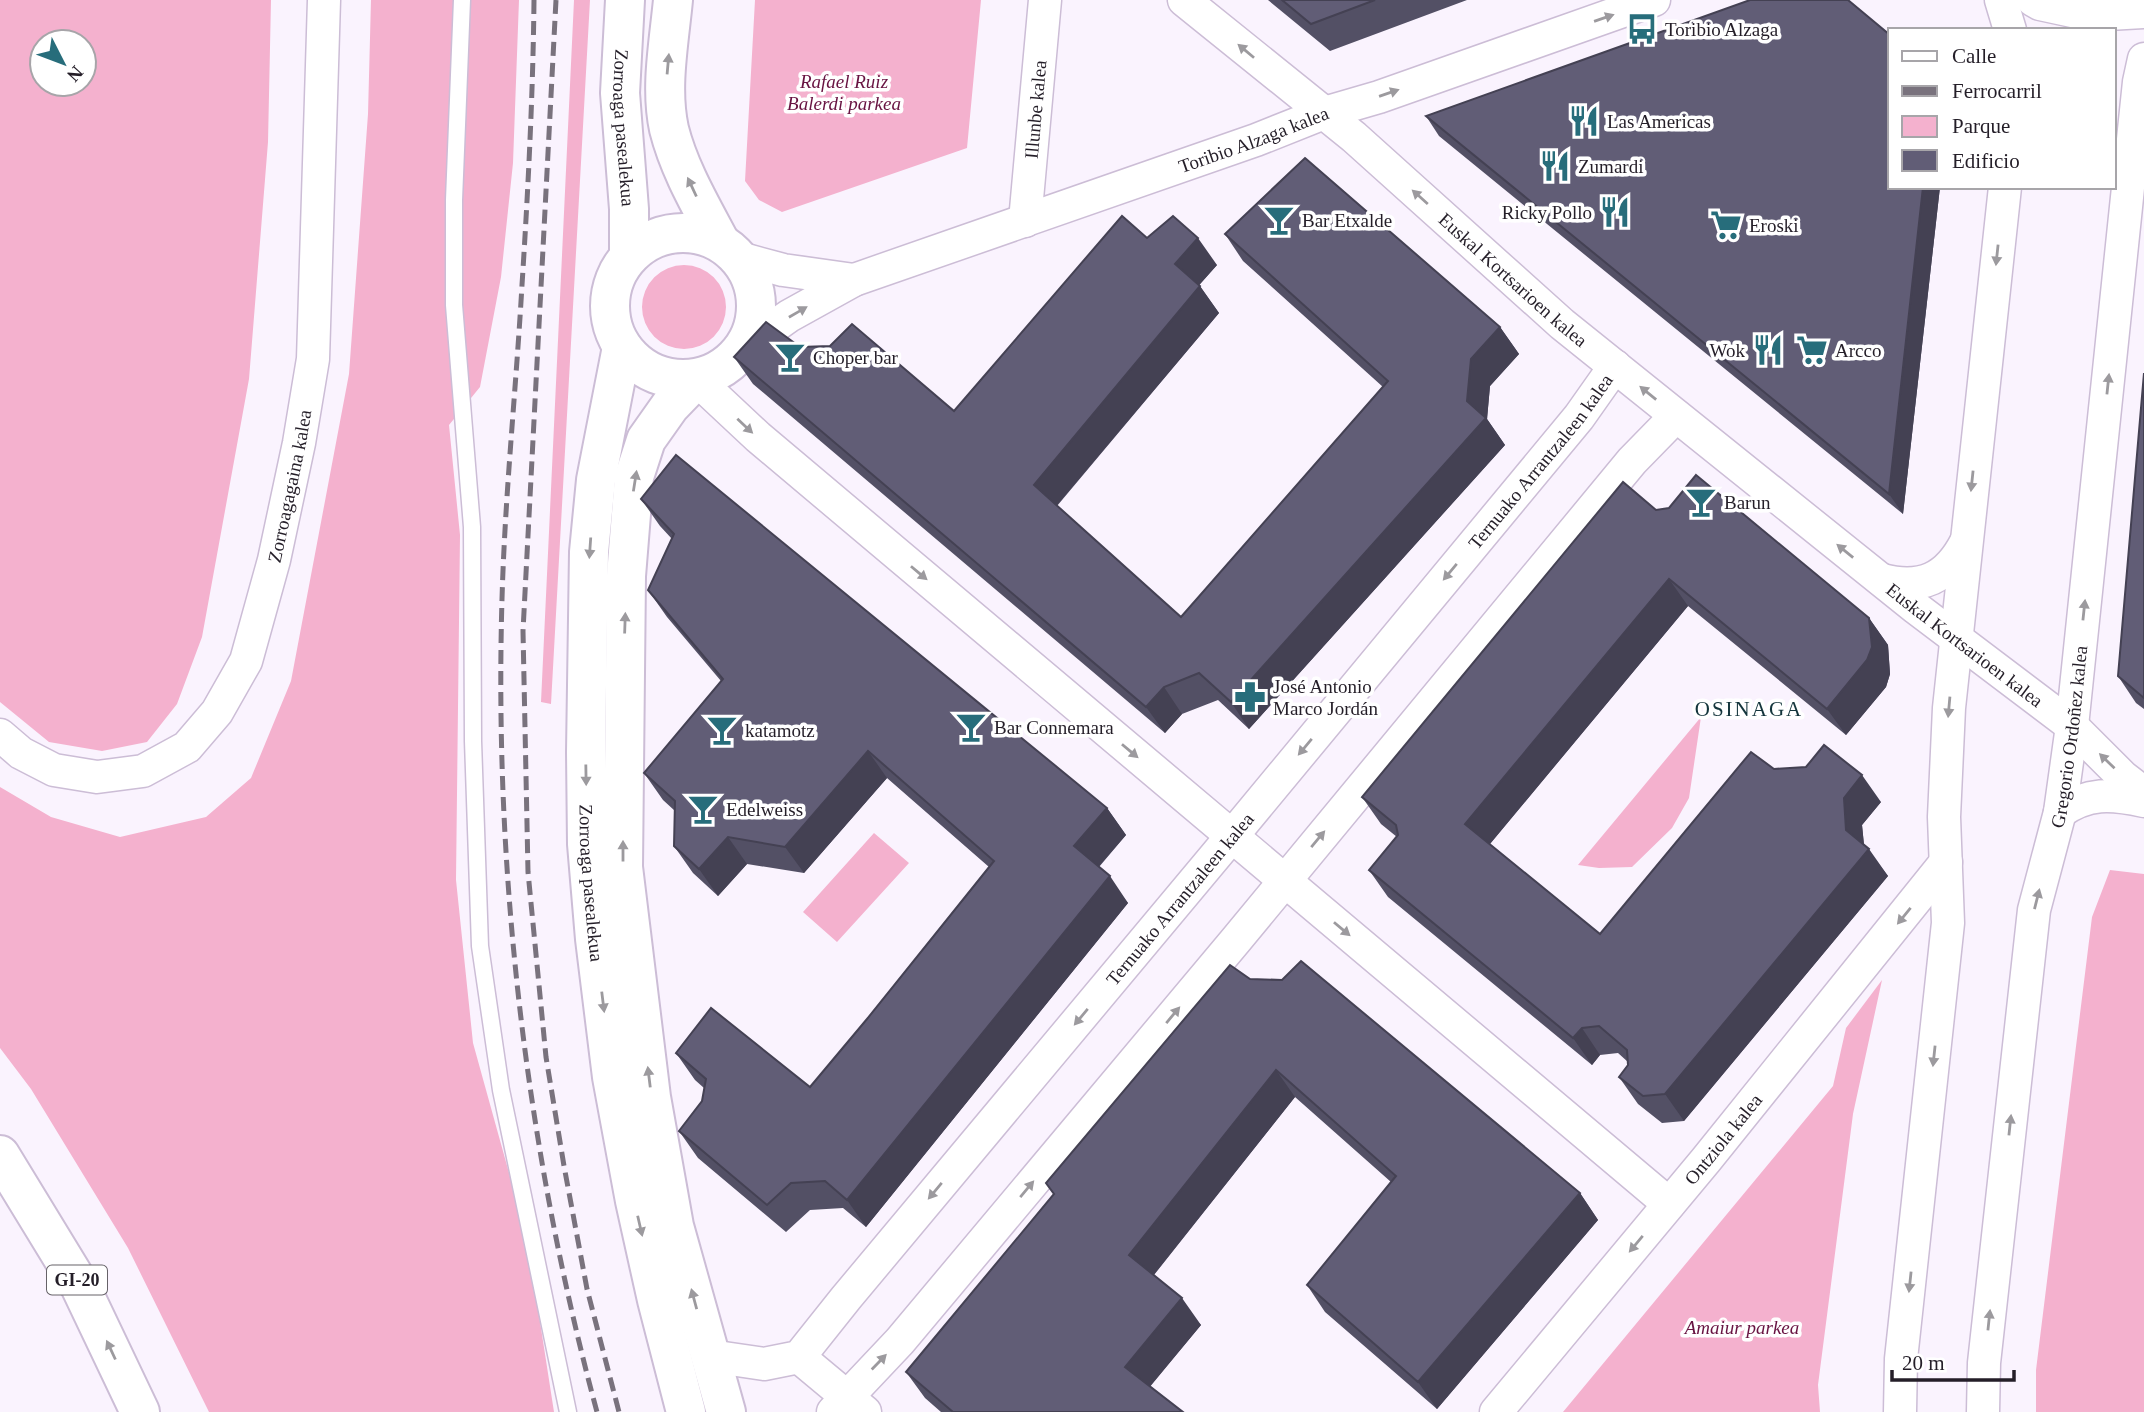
<svg xmlns="http://www.w3.org/2000/svg" width="2144" height="1412" font-family="'Times New Roman',serif">
  <style>
    .green { fill: #f4b1ce; fill-rule: evenodd }
    .lines { fill: none; stroke-linecap: round; stroke-linejoin: round }
    .service-casing { stroke: #ccbdd6; stroke-width: 19 }
    .minor-casing { stroke: #ccbdd6; stroke-width: 35 }
    .secondary-casing { stroke: #ccbdd6; stroke-width: 42 }
    .motorway-casing { stroke: #ccbdd6; stroke-width: 42 }
    .service { stroke: #fff; stroke-width: 16 }
    .minor { stroke: #fff; stroke-width: 32 }
    .secondary { stroke: #fff; stroke-width: 38 }
    .motorway { stroke: #fff; stroke-width: 38 }
    .rail { stroke: #79727d; stroke-width: 5; stroke-dasharray: 14 7; stroke-linecap: butt }
    .wall { fill: #535065 }
    .shaded-wall { fill: #444153 }
    .building { fill: #615d76; stroke: #444153; stroke-width: 2 }
    .oneway { fill: #9c9a9e }
    .labels { text-anchor: middle; stroke-width: 7; stroke-linejoin: round; paint-order: stroke }
    .shield { fill: #fff; stroke: #666268; stroke-width: 2 }
    .shield-label { font-size: 18px; font-weight: bold; fill: #241e28 }
    .poi-label { font-size: 19px; fill: #241e28; stroke: #fff; text-anchor: start }
    .park-label { font-size: 19px; font-style: italic; fill: #681342; stroke: #fff }
    .street-label { font-size: 19px; fill: #241e28; stroke: #fff }
    .neighbourhood-label { font-size: 21px; letter-spacing: 2px; fill: #14353c; stroke: #fff }
  </style>
  <rect width="100%" height="100%" fill="#faf3fe"/>
  <!-- green -->
  <path class="green" d="M0,0H271L268,142L249,379L202,637L177,704L147,742L102,751L49,742L0,702ZM42,42H84V84H42Z
    M371,0H519L513,163L501,277L480,387L449,425L460,535L456,880L473,1043L527,1238L554,1412H209L128,1248L31,1089L0,1048V787L51,817L120,837L206,817L251,778L291,681L349,374L368,114Z
    M574,0H590L551,704L541,702Z
    M755,0H981L967,148L782,212L759,200L745,181Z
    M642 307a42 42 0 1 1 84 0a42 42 0 1 1-84 0Z
    M1701,717L1689,798L1672,828L1632,867L1599,868L1578,865Z
    M874,833L909,863L837,942L803,912Z
    M2110,870L2144,874V1412H2036V1370L2092,917Z
    M1882,980L1853,1114L1818,1385L1820,1412H1563L1833,1086L1846,1028Z"/>
  <g class="lines">
    <defs>
      <path id="service" d="M462,0L454,200V305L472,527L473,741L480,946L501,1090L568,1412"/>
      <g id="minor">
        <path id="s1" d="M1184,0L1354,137L1562,324L1916,608L2072,726L2123,777L2144,793"/>
        <path d="M2001,0L2010,30"/>
        <path d="M2033,0L2040,4L2091,15L2144,12"/>
        <path id="s2" d="M1025,221L1045,0"/>
        <path d="M739,258L783,270L854,280"/>
        <path id="s3" d="M744,348L789,316L854,280L1256,140L1324,113L1379,97L1654,0"/>
        <path d="M696,379L758,437L1669,1204"/>
        <path d="M1882,580C1921,590 1947,579 1966,542"/>
        <path id="s4" d="M0,735L21,753L54,770L97,777L143,771L187,747L217,712L246,661L274,560L299,443L313,359L324,0"/>
        <path d="M2060,812C2088,792 2111,794 2144,801"/>
        <path id="s5" d="M710,1356L764,1364L799,1357L846,1298L1232,836L1579,417L1615,366"/>
        <path d="M799,1357L865,1412"/>
        <path d="M833,1412L900,1341L1236,940L1632,461L1676,416"/>
        <path id="s6" d="M1496,1412L1706,1160L1946,862"/>
        <path d="M1900,1412L1901,1359L1948,923L1944,817L1949,708L2005,187"/>
        <path id="s7" d="M1983,1412L1984,1363L2034,910L2060,812L2072,726L2139,82L2144,59"/>
      </g>
      <g id="secondary">
        <path id="s8" d="M625,0L620,93L629,209V256"/>
        <path d="M673,0C669,42 660,88 669,129C679,169 701,206 720,242"/>
        <circle cx="683" cy="306" r="73"/>
        <path id="s9" d="M622,347L596,480L589,552L586,752L587,844L595,939L612,1077L635,1201L657,1300L686,1412"/>
        <path d="M696,379L670,406L646,440L634,477L626,576L623,867L651,1097L674,1226L726,1412"/>
      </g>
      <path id="motorway" d="M0,1155L80,1286L140,1412"/>
    </defs>
    <!-- service casing -->
    <use href="#service" class="service-casing"/>
    <!-- minor casing -->
    <use href="#minor" class="minor-casing"/>
    <!-- secondary casing -->
    <use href="#secondary" class="secondary-casing"/>
    <!-- motorway casing -->
    <use href="#motorway" class="motorway-casing"/>
    <!-- service -->
    <use href="#service" class="service"/>
    <!-- minor -->
    <use href="#minor" class="minor"/>
    <!-- secondary -->
    <use href="#secondary" class="secondary"/>
    <!-- motorway -->
    <use href="#motorway" class="motorway"/>
    <!-- rail -->
    <path class="rail" d="M534,0C533,95 528,191 522,285C516,390 505,494 502,599C494,870 526,1150 597,1412
      M556,0L523,631L528,872L546,1057L564,1166L587,1289L619,1412"/>
  </g>
  <!-- wall -->
  <path class="wall" d="M1268,0H1467L1330,51Z
    M1426,116L1890,187H1940L1903,514L1439,136Z
    M1225,234L1500,327L1519,354L1490,386L1487,419L1505,445L1249,729L1218,700L1182,714L1165,733L753,384L734,357L800,347L954,411L1147,238L1217,265L1199,285L1219,313L1057,506L1181,617L1383,387L1243,261Z
    M2144,373V709L2136,703L2118,676Z
    M641,499L1107,808L1126,835L1099,867L1128,903L866,1227L843,1208L810,1210L786,1232L698,1158L679,1131L702,1101L704,1088L695,1080L676,1053L810,1087L867,1019L989,867L887,778L804,873L747,864L718,896L693,873L674,846L675,811L663,800L644,773L721,681L667,617L648,590L672,539L660,526Z
    M1656,510L1869,618L1888,645L1890,674L1886,687L1846,735L1688,606L1490,844L1600,934L1774,769L1881,802L1862,825L1864,845L1888,876L1684,1121L1662,1123L1638,1104L1619,1077L1628,1065V1062L1618,1053L1600,1055L1592,1065L1388,897L1369,870L1397,837L1381,824L1362,797Z
    M1250,979L1580,1193L1598,1220L1437,1409L1325,1312L1307,1285L1391,1182L1295,1097L1154,1275L1201,1325L1150,1386L1183,1412H941L925,1398L906,1372Z"/>
  <!-- shaded-wall -->
  <path class="shaded-wall" d="M1923,187H1940L1903,514L1889,494Z
    M1198,238L1217,265L1194,291L1175,264Z
    M1200,286L1219,313L1052,511L1034,485Z
    M1500,327L1519,354L1490,386L1487,419L1505,445L1249,729L1231,702L1467,401L1471,359Z
    M1669,579L1688,606L1484,851L1465,824Z
    M1869,618L1888,645L1890,674L1886,687L1846,735L1827,709Z
    M1164,687L1182,714L1165,733L1146,707Z
    M868,751L887,778L804,873L785,847Z
    M1862,775L1881,802L1862,825L1865,855L1869,849L1888,876L1684,1121L1665,1094L1844,798Z
    M1107,808L1126,835L1093,873L1074,846Z
    M728,837L747,864L718,896L699,869Z
    M1110,876L1128,903L866,1227L847,1200Z
    M1582,1028L1600,1055L1592,1065L1573,1038Z
    M1276,1070L1295,1097L1148,1282L1129,1255Z
    M1580,1193L1598,1220L1437,1409L1418,1382Z
    M1182,1298L1201,1325L1144,1394L1125,1367Z"/>
  <!-- building -->
  <path class="building" d="M1282,0H1375L1311,24Z
    M1750,0H1848L1890,35V187H1923L1889,494L1426,116Z
    M1305,158L1500,327L1471,359L1467,401L1486,418L1231,702L1199,673L1164,687L1146,707L734,357L766,322L800,347L830,346L852,324L954,411L1122,216L1147,238L1173,216L1198,238L1175,264L1200,286L1034,485L1181,617L1388,381L1225,234Z
    M2144,373V698L2118,676Z
    M676,455L1107,808L1074,846L1110,876L847,1200L825,1181L791,1183L767,1205L679,1131L702,1101L706,1079L676,1053L711,1008L810,1087L867,1019L994,861L868,751L785,847L728,837L699,869L674,846L675,801L644,773L723,679L648,590L674,534L641,499Z
    M1696,475L1869,618L1872,647L1867,660L1827,709L1669,579L1465,824L1600,934L1751,752L1774,769L1806,767L1824,745L1862,775L1844,798L1846,830L1869,849L1665,1094L1643,1096L1619,1077L1628,1065L1627,1050L1599,1026L1582,1028L1573,1038L1369,870L1398,835L1396,825L1362,797L1623,482L1656,510L1669,508Z
    M1301,961L1580,1193L1418,1382L1307,1285L1396,1176L1276,1070L1129,1255L1182,1298L1125,1367L1183,1412H953L906,1372L1054,1194L1046,1183L1230,965L1250,979L1282,980Z"/>
  <!-- one-way arrows -->
  <defs><path id="oneway-solid" d="M-6-.8H1V-3.2L6.5 0L1 3.2V.8H-6Z" transform="scale(1.75)"/></defs>
  <g class="oneway">
    <use href="#oneway-solid" transform="translate(1604 18) rotate(-19)"/>
    <use href="#oneway-solid" transform="translate(1246 51) rotate(-140)"/>
    <use href="#oneway-solid" transform="translate(668 64) rotate(-85)"/>
    <use href="#oneway-solid" transform="translate(1389 93) rotate(-19)"/>
    <use href="#oneway-solid" transform="translate(692 187) rotate(-115)"/>
    <use href="#oneway-solid" transform="translate(1420 197) rotate(-138)"/>
    <use href="#oneway-solid" transform="translate(1997 255) rotate(96)"/>
    <use href="#oneway-solid" transform="translate(798 312) rotate(-30)"/>
    <use href="#oneway-solid" transform="translate(2108 384) rotate(-84)"/>
    <use href="#oneway-solid" transform="translate(1648 393) rotate(-141)"/>
    <use href="#oneway-solid" transform="translate(745 426) rotate(43)"/>
    <use href="#oneway-solid" transform="translate(635 481) rotate(-81)"/>
    <use href="#oneway-solid" transform="translate(1972 481) rotate(96)"/>
    <use href="#oneway-solid" transform="translate(590 548) rotate(94)"/>
    <use href="#oneway-solid" transform="translate(1845 551) rotate(-141)"/>
    <use href="#oneway-solid" transform="translate(1450 572) rotate(130)"/>
    <use href="#oneway-solid" transform="translate(919 573) rotate(40)"/>
    <use href="#oneway-solid" transform="translate(2084 610) rotate(-84)"/>
    <use href="#oneway-solid" transform="translate(625 623) rotate(-88)"/>
    <use href="#oneway-solid" transform="translate(1949 707) rotate(95)"/>
    <use href="#oneway-solid" transform="translate(1305 747) rotate(130)"/>
    <use href="#oneway-solid" transform="translate(1130 751) rotate(40)"/>
    <use href="#oneway-solid" transform="translate(2107 761) rotate(-136)"/>
    <use href="#oneway-solid" transform="translate(586 775) rotate(89)"/>
    <use href="#oneway-solid" transform="translate(1318 839) rotate(-50)"/>
    <use href="#oneway-solid" transform="translate(623 851) rotate(-90)"/>
    <use href="#oneway-solid" transform="translate(2037 899) rotate(-76)"/>
    <use href="#oneway-solid" transform="translate(1904 916) rotate(129)"/>
    <use href="#oneway-solid" transform="translate(1342 929) rotate(40)"/>
    <use href="#oneway-solid" transform="translate(603 1002) rotate(83)"/>
    <use href="#oneway-solid" transform="translate(1173 1015) rotate(-50)"/>
    <use href="#oneway-solid" transform="translate(1081 1017) rotate(130)"/>
    <use href="#oneway-solid" transform="translate(1934 1056) rotate(96)"/>
    <use href="#oneway-solid" transform="translate(649 1077) rotate(-97)"/>
    <use href="#oneway-solid" transform="translate(2010 1125) rotate(-84)"/>
    <use href="#oneway-solid" transform="translate(1027 1189) rotate(-50)"/>
    <use href="#oneway-solid" transform="translate(935 1191) rotate(130)"/>
    <use href="#oneway-solid" transform="translate(640 1226) rotate(77)"/>
    <use href="#oneway-solid" transform="translate(1636 1244) rotate(130)"/>
    <use href="#oneway-solid" transform="translate(1910 1282) rotate(96)"/>
    <use href="#oneway-solid" transform="translate(694 1299) rotate(-105)"/>
    <use href="#oneway-solid" transform="translate(1989 1320) rotate(-84)"/>
    <use href="#oneway-solid" transform="translate(111 1350) rotate(-115)"/>
    <use href="#oneway-solid" transform="translate(879 1362) rotate(-46)"/>
  </g>
  <!-- icons -->
  <defs>
    <symbol id="bus-bare" viewBox="-9 -9 18 18"><path d="M-5-6H5V4H4V6H2V4H-2V6H-4V4H-5ZM-3.5-4V0h7V-4ZM-3.5 1.2v1.5H-2V1.2ZM2 1.2v1.5H3.5V1.2Z" fill="#276d7b" stroke="#fff" stroke-width="2.5" paint-order="stroke"/></symbol>
    <symbol id="restaurant-bare" viewBox="-9 -9 18 18"><path d="M-5-6h1v4h1v-4h1v4h1v-4h1v5L-1.5 .5V6h-2V.5L-5-1ZM5-6V6H3V1.5H1.5Q1.5-4 5-6Z" fill="#276d7b" stroke="#fff" stroke-width="2.5" paint-order="stroke"/></symbol>
    <symbol id="bar-bare" viewBox="-9 -9 18 18"><path d="M-6-5H6L.8 .8V4.5H3.5V6h-7V4.5H-.8V.8Z" fill="#276d7b" stroke="#fff" stroke-width="2.5" paint-order="stroke"/></symbol>
    <symbol id="supermarket-bare" viewBox="-9 -9 18 18"><path d="M-6-5.5h2.5l.6 2H6L4.5 2H-2.5L-4.4-4H-6ZM-1.5 3.2a1.3 1.3 0 1 0 .1 0ZM3 3.2a1.3 1.3 0 1 0 .1 0Z" fill="#276d7b" stroke="#fff" stroke-width="2.5" paint-order="stroke"/></symbol>
    <symbol id="pharmacy-bare" viewBox="-9 -9 18 18"><path d="M-2-6h4v4h4v4h-4v4h-4v-4h-4v-4h4Z" fill="#276d7b" stroke="#fff" stroke-width="2.5" paint-order="stroke"/></symbol>
  </defs>
  <g fill-rule="evenodd">
    <use href="#bus-bare" x="1620" y="7" width="44" height="44"/>
    <use href="#restaurant-bare" x="1562" y="99" width="44" height="44"/>
    <use href="#restaurant-bare" x="1533" y="144" width="44" height="44"/>
    <use href="#restaurant-bare" x="1593" y="190" width="44" height="44"/>
    <use href="#bar-bare" x="1257" y="198" width="44" height="44"/>
    <use href="#supermarket-bare" x="1704" y="203" width="44" height="44"/>
    <use href="#restaurant-bare" x="1746" y="328" width="44" height="44"/>
    <use href="#supermarket-bare" x="1790" y="328" width="44" height="44"/>
    <use href="#bar-bare" x="768" y="335" width="44" height="44"/>
    <use href="#bar-bare" x="1679" y="480" width="44" height="44"/>
    <use href="#pharmacy-bare" x="1228" y="675" width="44" height="44"/>
    <use href="#bar-bare" x="949" y="705" width="44" height="44"/>
    <use href="#bar-bare" x="700" y="708" width="44" height="44"/>
    <use href="#bar-bare" x="681" y="787" width="44" height="44"/>
  </g>
  <g class="labels">
    <!-- shield labels -->
    <rect class="shield" x="47" y="1265.5" width="60" height="29" rx="5"/>
    <g class="shield-label">
      <text x="77" y="1286">GI-20</text>
    </g>
    <!-- poi labels -->
    <g class="poi-label">
      <text x="1665" y="36">Toribio Alzaga</text>
      <text x="1607" y="128">Las Americas</text>
      <text x="1578" y="173">Zumardi</text>
      <text x="1592" y="219" text-anchor="end">Ricky Pollo</text>
      <text x="1302" y="227">Bar Etxalde</text>
      <text x="1749" y="232">Eroski</text>
      <text x="1745" y="357" text-anchor="end">Wok</text>
      <text x="1835" y="357">Arcco</text>
      <text x="813" y="364">Choper bar</text>
      <text x="1724" y="509">Barun</text>
      <text x="1273" y="693">José Antonio<tspan x="1273" dy="22">Marco Jordán</tspan></text>
      <text x="994" y="734">Bar Connemara</text>
      <text x="745" y="737">katamotz</text>
      <text x="726" y="816">Edelweiss</text>
    </g>
    <!-- park labels -->
    <g class="park-label">
      <text x="844" y="88">Rafael Ruiz<tspan x="844" dy="22">Balerdi parkea</tspan></text>
      <text x="1742" y="1334">Amaiur parkea</text>
    </g>
    <!-- street labels -->
    <g class="street-label">
      <text dy="7" stroke="none"><textPath href="#s2" startOffset="112">Illunbe kalea</textPath></text>
      <text dy="7" stroke="none"><textPath href="#s8" startOffset="128">Zorroaga pasealekua</textPath></text>
      <text dy="7" stroke="none"><textPath href="#s3" startOffset="553">Toribio Alzaga kalea</textPath></text>
      <text dy="7" stroke="none"><textPath href="#s1" startOffset="432">Euskal Kortsarioen kalea</textPath></text>
      <text dy="7" stroke="none"><textPath href="#s5" startOffset="1253">Ternuako Arrantzaleen kalea</textPath></text>
      <text dy="7" stroke="none"><textPath href="#s4" startOffset="490">Zorroagagaina kalea</textPath></text>
      <text dy="7" stroke="none"><textPath href="#s1" startOffset="1013">Euskal Kortsarioen kalea</textPath></text>
      <text dy="7" stroke="none"><textPath href="#s7" startOffset="682">Gregorio Ordoñez kalea</textPath></text>
      <text dy="7" stroke="none"><textPath href="#s9" startOffset="539">Zorroaga pasealekua</textPath></text>
      <text dy="7" stroke="none"><textPath href="#s5" startOffset="686">Ternuako Arrantzaleen kalea</textPath></text>
      <text dy="7" stroke="none"><textPath href="#s6" startOffset="355">Ontziola kalea</textPath></text>
    </g>
    <!-- neighbourhood labels -->
    <g class="neighbourhood-label">
      <text x="1749" y="716">OSINAGA</text>
    </g>
  </g>
  <!-- legend -->
  <rect x="1888" y="28" width="228" height="161" fill="#ffffff" stroke="#a7a5a9" stroke-width="2"/>
  <rect x="1902" y="51" width="35" height="10" fill="#ffffff" stroke="#a7a5a9" stroke-width="2"/>
  <text x="1952" y="63" font-size="21" fill="#241e28">Calle</text>
  <rect x="1902" y="86" width="35" height="10" fill="#79727d" stroke="#a7a5a9" stroke-width="2"/>
  <text x="1952" y="98" font-size="21" fill="#241e28">Ferrocarril</text>
  <rect x="1902" y="116" width="35" height="21" fill="#f4b1ce" stroke="#a7a5a9" stroke-width="2"/>
  <text x="1952" y="133" font-size="21" fill="#241e28">Parque</text>
  <rect x="1902" y="150" width="35" height="21" fill="#615d76" stroke="#a7a5a9" stroke-width="2"/>
  <text x="1952" y="168" font-size="21" fill="#241e28">Edificio</text>
  <!-- north arrow -->
  <g transform="translate(63 63) rotate(132)"><circle r="33" fill="#ffffff" stroke="#a7a5a9" stroke-width="2"/>
  <path d="M0-5L12 26L0 18L-12 26Z" fill="#276d7b"/>
  <text y="-10" font-size="19" font-weight="bold" text-anchor="middle" fill="#241e28">N</text>
  </g>
  <!-- scale -->
  <path d="M1892 1370v10h122v-10" fill="none" stroke="#241e28" stroke-width="3.5"/>
  <text x="1902" y="1370" font-size="21" fill="#241e28" stroke="#ffffff" stroke-width="5" paint-order="stroke">20 m</text>
</svg>
